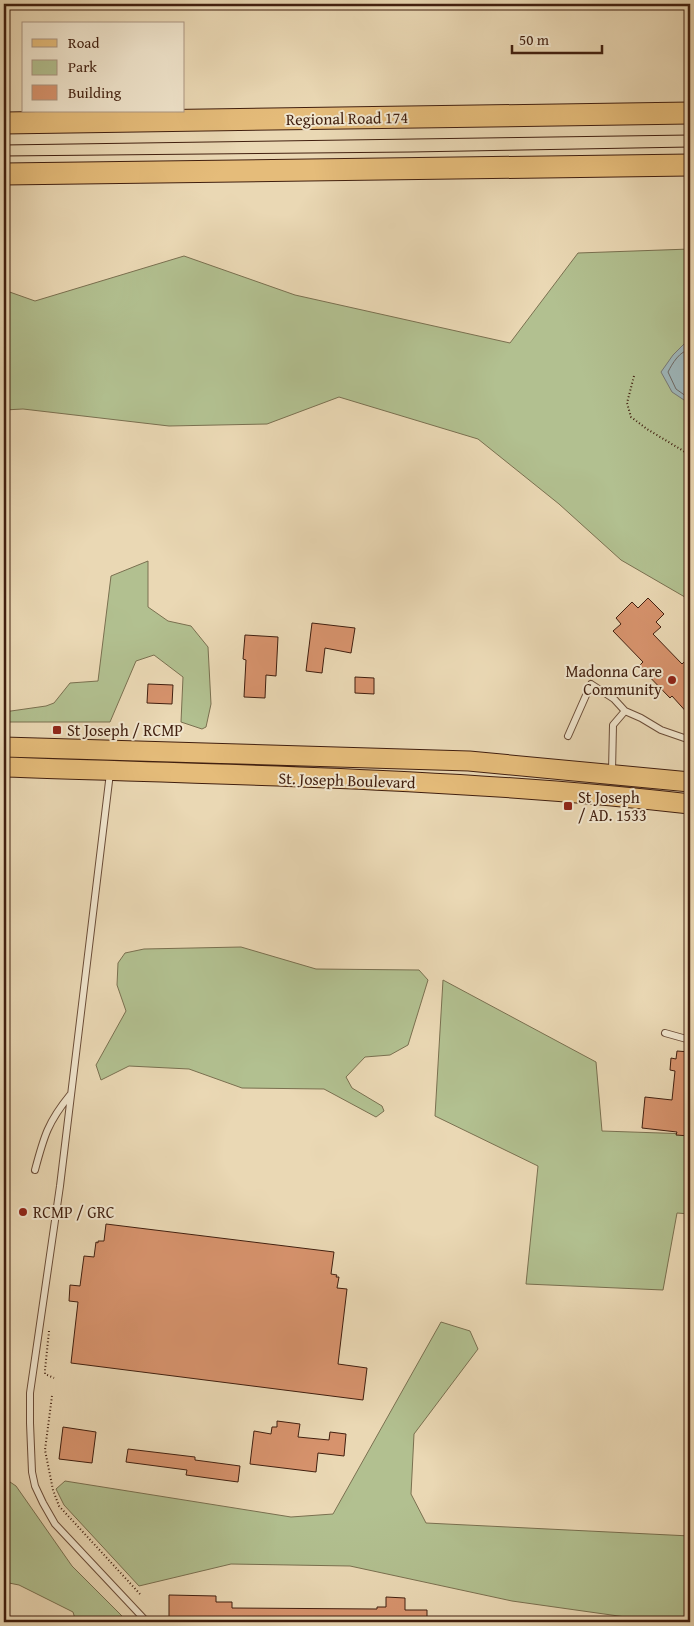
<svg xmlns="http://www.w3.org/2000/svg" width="694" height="1626" font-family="'Gentium Book Plus',serif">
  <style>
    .green { fill: #b2c090; stroke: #7a7050 }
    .water { fill: #9eb6b9; stroke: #797a75 }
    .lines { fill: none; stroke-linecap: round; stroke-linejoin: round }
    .shore { stroke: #706a64; stroke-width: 1 }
    .building { fill: #d7936d; stroke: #411f0f }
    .service-casing { stroke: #6b4d38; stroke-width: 8 }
    .primary-casing { stroke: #411f0f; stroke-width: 21 }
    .motorway-casing { stroke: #411f0f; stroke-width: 23 }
    .path { stroke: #411f0f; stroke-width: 2; stroke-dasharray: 1 2.5; stroke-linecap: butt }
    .service { stroke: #f1e6ce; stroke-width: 6 }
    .primary { stroke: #e5bc7a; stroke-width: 19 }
    .motorway { stroke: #e5bc7a; stroke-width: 21 }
    .tram { stroke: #411f0f; stroke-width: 1 }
    .poi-dot { fill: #8f2418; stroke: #f1e6ce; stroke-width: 2 }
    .labels { text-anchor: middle; stroke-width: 4; stroke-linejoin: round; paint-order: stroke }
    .street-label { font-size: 16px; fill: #411f0f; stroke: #f1e6ce }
    .poi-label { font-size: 16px; fill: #411f0f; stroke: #f1e6ce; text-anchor: start }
  </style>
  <rect width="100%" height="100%" fill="#ead8b4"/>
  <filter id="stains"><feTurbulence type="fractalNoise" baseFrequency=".004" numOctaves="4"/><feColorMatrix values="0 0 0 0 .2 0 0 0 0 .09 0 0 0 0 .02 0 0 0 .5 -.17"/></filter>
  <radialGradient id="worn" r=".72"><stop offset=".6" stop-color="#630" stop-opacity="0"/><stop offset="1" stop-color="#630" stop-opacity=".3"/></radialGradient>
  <!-- green -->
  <path class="green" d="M690,249V600L621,560L559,504L478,439L339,397L267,424L169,426L23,409L4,410V290L35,301L184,256L295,295L510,343L578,253Z
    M148,561V607L168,621L191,626L208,647L211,704L206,727L202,729L181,722L183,677L154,655L136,661L110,722H4V712L46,706L54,703L70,683L98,681L111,576Z
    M241,947L316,969L419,970L428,980L408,1045L390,1055L365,1057L346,1077L352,1088L382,1106L384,1111L376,1117L324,1089L242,1088L189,1069L129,1066L101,1080L96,1065L126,1011L117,985L118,963L125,953L144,949Z
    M443,980L596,1062L602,1131L690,1134V1214L677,1213L663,1290L526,1284L538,1166L435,1116Z
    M441,1322L470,1331L478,1349L414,1434L411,1494L426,1523L690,1536V1622H661L512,1601L350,1566L231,1564L139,1586L64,1505L56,1489L65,1481L291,1517L333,1514Z
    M4,1478L16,1486L72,1566L128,1622H76L73,1612L19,1585L4,1582Z"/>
  <!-- water -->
  <path class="water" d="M684,344L690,345V404L672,392L661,372L673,355Z"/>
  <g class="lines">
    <!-- shore -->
    <path class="shore" d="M690,350C680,350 672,364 668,372L676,389L690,399"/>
  </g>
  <!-- building -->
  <path class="building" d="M648,598L664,614L656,622L661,627L653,634L682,664L690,656V716L672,696L670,698L639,666L643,662L613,631L621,624L616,618L632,602L638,608Z
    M312,623L355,628L351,653L325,648L322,673L306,671Z
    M245,635L278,637L276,676L266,675L265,698L244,697L246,660L243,659Z
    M355,677L374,678V694L355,693Z
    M148,684L173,685L172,704L147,703Z
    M677,1051L690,1052V1136L676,1135L677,1132L642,1128L645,1097L672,1100L675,1071L670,1070L671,1058L676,1059Z
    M106,1224L334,1252L331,1274L337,1275L336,1277H339L337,1288L347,1289L338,1364L367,1368L363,1400L71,1363L78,1302L69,1301L70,1285L80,1286L84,1256L94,1257L96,1242L98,1243V1241H104Z
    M277,1421L300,1424L298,1437L329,1440L330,1432L346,1434L344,1456L318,1453L316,1472L250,1464L254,1431L271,1434L272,1427H277Z
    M63,1427L96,1432L92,1463L59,1459Z
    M128,1449L195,1457V1460L240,1466L238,1482L186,1475L187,1470L126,1462Z
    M169,1595L216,1596V1602H232V1608L377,1609V1607H386V1597L405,1598V1610H427V1622H169Z"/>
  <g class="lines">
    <defs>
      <path id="service" d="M568,736L591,684L614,699L625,711
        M612,771L613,725L625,711L641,718L661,730L690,740
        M110,773L60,1186L30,1393V1423L32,1472L35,1486L43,1503L55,1524L147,1622
        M665,1033L690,1040
        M35,1170C44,1136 48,1122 70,1095"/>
      <path id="primary" d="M4,747L469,761L690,782
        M4,767C233,775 462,778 690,804"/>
      <path id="motorway" d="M4,123L690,113
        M4,174L690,165"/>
    </defs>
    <!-- service casing -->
    <use href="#service" class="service-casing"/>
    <!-- primary casing -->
    <use href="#primary" class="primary-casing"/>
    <!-- motorway casing -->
    <use href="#motorway" class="motorway-casing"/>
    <!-- path -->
    <path class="path" d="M634,376L627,403L631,417L647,429L690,455
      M49,1331L45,1370V1374L54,1378
      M52,1396L45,1450L53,1490L59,1506L140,1594"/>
    <!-- service -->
    <use href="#service" class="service"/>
    <!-- primary -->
    <use href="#primary" class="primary"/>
    <!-- motorway -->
    <use href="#motorway" class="motorway"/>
    <!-- tram -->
    <path class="tram" d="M4,145L690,135
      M4,156L411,152L690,147"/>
  </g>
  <!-- markers -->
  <g class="poi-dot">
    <circle cx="672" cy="680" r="5"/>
    <rect x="52" y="725" width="10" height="10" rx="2.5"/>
    <rect x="563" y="801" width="10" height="10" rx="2.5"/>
    <circle cx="23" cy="1212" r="5"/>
  </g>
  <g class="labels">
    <!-- street labels -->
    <g class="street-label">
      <text transform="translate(347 118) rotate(-1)" y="6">Regional Road 174</text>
      <text transform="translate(347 780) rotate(2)" y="6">St. Joseph Boulevard</text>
    </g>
    <!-- poi labels -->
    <g class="poi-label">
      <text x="662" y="677" text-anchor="end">Madonna Care<tspan x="662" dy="18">Community</tspan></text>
      <text x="67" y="736">St Joseph / RCMP</text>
      <text x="578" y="803">St Joseph<tspan x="578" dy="18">/ AD. 1533</tspan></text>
      <text x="33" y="1218">RCMP / GRC</text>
    </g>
  </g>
  <!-- margin -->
  <rect width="694" height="1626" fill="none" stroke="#ead8b4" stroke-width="20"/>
  <rect x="5" y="5" width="684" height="1616" fill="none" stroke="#411f0f" stroke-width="2.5"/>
  <rect x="10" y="10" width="674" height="1606" fill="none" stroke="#411f0f"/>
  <!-- legend -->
  <rect x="22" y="22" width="162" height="90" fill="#f1e6ce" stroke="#ab9682"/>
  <rect x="32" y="39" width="25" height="8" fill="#e5bc7a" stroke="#ab9682"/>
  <text x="68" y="48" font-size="15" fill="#411f0f">Road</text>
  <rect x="32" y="60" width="25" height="15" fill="#b2c090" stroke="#ab9682"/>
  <text x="68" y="72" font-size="15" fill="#411f0f">Park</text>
  <rect x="32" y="85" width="25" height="15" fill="#d7936d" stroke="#ab9682"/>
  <text x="68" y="98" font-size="15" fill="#411f0f">Building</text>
  <!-- scale -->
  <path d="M512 45v8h90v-8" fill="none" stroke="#411f0f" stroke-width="2.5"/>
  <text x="519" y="45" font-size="15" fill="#411f0f" stroke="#f1e6ce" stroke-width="4" paint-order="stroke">50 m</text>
  <rect width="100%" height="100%" filter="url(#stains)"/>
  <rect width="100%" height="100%" fill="url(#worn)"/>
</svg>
